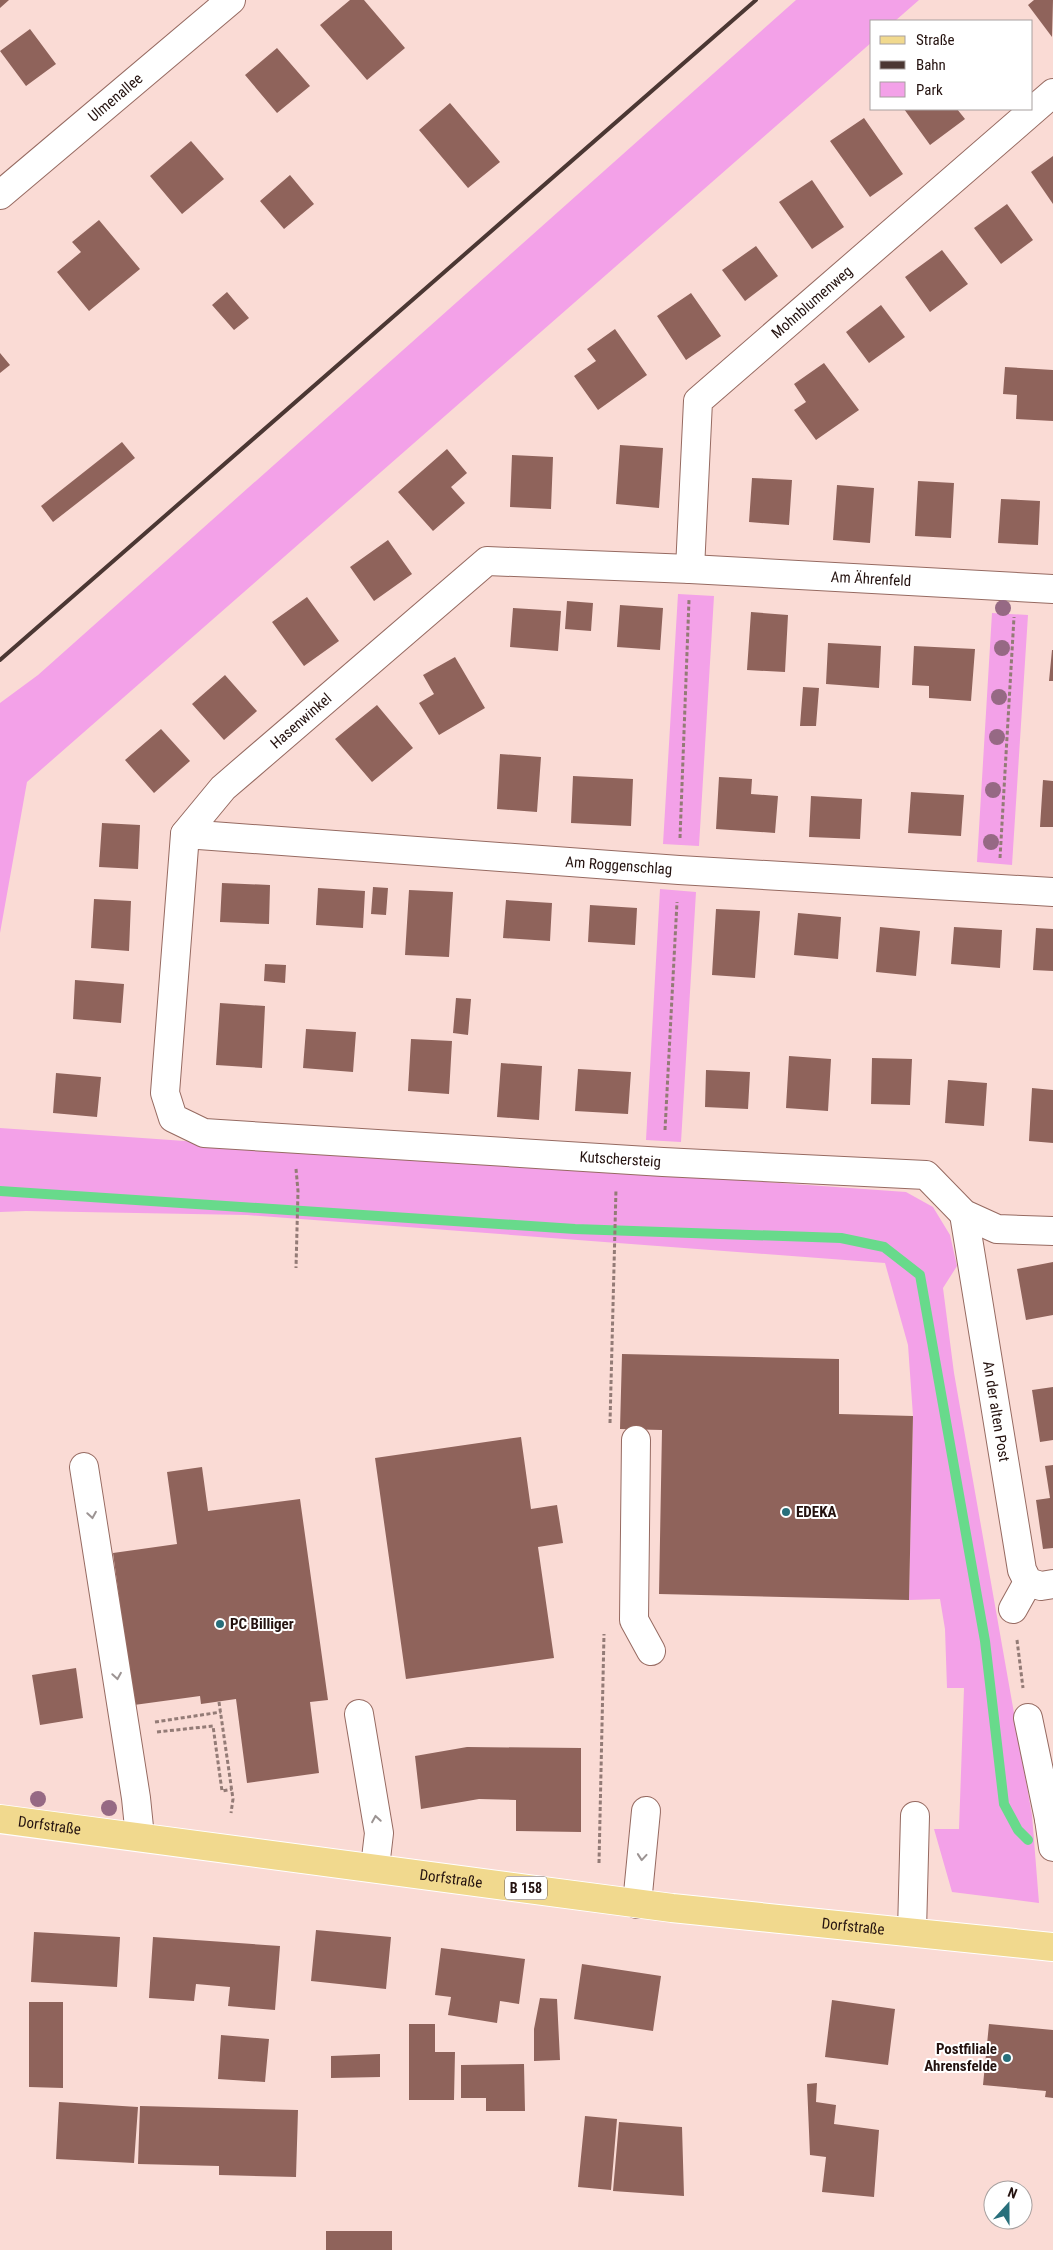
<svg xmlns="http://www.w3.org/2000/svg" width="1053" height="2250" font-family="'Roboto Condensed',sans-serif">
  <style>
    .green { fill: #f3a1e8 }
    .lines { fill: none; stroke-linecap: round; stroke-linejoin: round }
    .stream { stroke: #68da8b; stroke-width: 10 }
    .building { fill: #8f635b }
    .minor-casing { stroke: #966a61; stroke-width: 30 }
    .major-casing { stroke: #fff; stroke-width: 30 }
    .path { stroke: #937b76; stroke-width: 3; stroke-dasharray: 4 2.5; stroke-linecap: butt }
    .minor { stroke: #fff; stroke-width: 28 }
    .major { stroke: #f1d98e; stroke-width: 28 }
    .rail { stroke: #4b3733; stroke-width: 4 }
    .tree { fill: #966984 }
    .oneway { stroke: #9c9493 }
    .poi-dot { fill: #286f7b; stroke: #fff; stroke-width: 2 }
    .labels { text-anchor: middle; stroke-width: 4; stroke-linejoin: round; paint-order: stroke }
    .shield { fill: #fff; stroke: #665957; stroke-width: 1 }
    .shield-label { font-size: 14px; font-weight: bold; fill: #24120f }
    .street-label { font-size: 15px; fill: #24120f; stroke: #fff }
    .poi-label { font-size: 15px; font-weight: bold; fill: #24120f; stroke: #fff; text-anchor: start }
  </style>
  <rect width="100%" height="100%" fill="#fadbd5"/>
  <!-- green -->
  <path class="green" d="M796,0H919L895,21H872V42L27,782L0,933V703L38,675Z
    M678,594L714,596L699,846L663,844Z
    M992,613L1028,615L1012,865L977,862Z
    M660,889L696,892L681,1142L646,1140Z
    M0,1128L906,1192L933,1207L950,1235L957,1266L943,1288L954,1373L1032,1815L1039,1903L952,1892L934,1829H959L964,1688H947L945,1629L940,1599L909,1600L913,1416L908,1345L885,1263L247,1215L26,1211L0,1212Z"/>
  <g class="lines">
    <!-- stream -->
    <path class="stream" d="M0,1191L575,1229L841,1238L884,1247L920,1275L985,1641L1004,1804L1018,1830L1028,1840"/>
  </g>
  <!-- building -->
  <path class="building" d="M0,0H9L0,8Z
    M350,0H364L405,48L367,80L320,25Z
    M1034,0H1053L1052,37L1028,5Z
    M30,29L56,64L26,86L0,51Z
    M277,48L310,86L277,113L245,75Z
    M450,103L500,162L468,188L419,130Z
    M904,109H957L965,119L930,145Z
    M864,118L903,174L870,197L830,141Z
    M191,141L224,179L182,214L150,176Z
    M1053,156V204L1031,172Z
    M290,175L314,204L284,229L260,201Z
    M812,180L844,227L812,249L779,202Z
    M1007,204L1033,240L1001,264L974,228Z
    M99,220L140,269L89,311L57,272L81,252L72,242Z
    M756,246L778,276L745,301L722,270Z
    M942,250L968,284L930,312L905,277Z
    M227,292L249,318L234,330L212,305Z
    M691,293L721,336L686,360L657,316Z
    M881,305L905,337L869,363L846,332Z
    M615,329L647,375L598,410L574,376L596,361L587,349Z
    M0,353L10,365L0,373Z
    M824,363L859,410L816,440L794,410L806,402L794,384Z
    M1005,367L1053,370V421L1016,419L1017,395L1003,394Z
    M122,442L135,458L53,522L41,506Z
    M620,445L663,448L659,508L616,504Z
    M447,449L467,473L451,487L465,503L433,531L398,492Z
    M512,455L553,457L551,509L510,507Z
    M752,478L792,480L789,525L749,522Z
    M918,481L954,483L951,538L915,536Z
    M837,485L874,488L870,543L833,540Z
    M1001,499L1040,501L1038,545L998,543Z
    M388,540L412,574L374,601L350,567Z
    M307,597L339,641L304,666L272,622Z
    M567,601L593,603L591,631L565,629Z
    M620,605L663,608L660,650L617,647Z
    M513,608L561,611L558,651L510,647Z
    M751,612L788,615L785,672L747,670Z
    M828,643L881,646L879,688L826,684Z
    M914,646L975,649L971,701L929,698V686L912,685Z
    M1052,650H1053V681H1049Z
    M455,657L485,708L439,735L419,703L434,694L423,675Z
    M225,675L257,711L224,740L192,704Z
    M803,687L819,688L816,726H800Z
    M377,705L413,748L372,782L335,739Z
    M161,729L190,761L154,793L125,760Z
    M500,754L541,757L537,812L497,809Z
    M573,776L633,779L631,826L571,823Z
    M719,777L752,779L751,794L778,796L775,833L716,829Z
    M1043,780L1053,781V827H1040Z
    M911,792L964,795L961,836L908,833Z
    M811,796L862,799L860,839L809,837Z
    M102,823L140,825L138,869L99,867Z
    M222,883L270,885L269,924L220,922Z
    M373,887L388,888L386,915L371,914Z
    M318,888L365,891L363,928L316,925Z
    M409,890L453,892L449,957L405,955Z
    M94,899L131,901L129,951L91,948Z
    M506,900L552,903L550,941L503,938Z
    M590,905L637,908L635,945L588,942Z
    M716,909L760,911L755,978L712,975Z
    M798,913L841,917L838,959L794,955Z
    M880,927L920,931L916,976L876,972Z
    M954,927L1002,930L1000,968L951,964Z
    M1036,928L1053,929V971L1033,970Z
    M265,964L286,965L285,983L264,981Z
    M75,980L124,984L121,1023L73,1019Z
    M456,998L471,999L468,1035L453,1033Z
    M220,1003L265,1006L262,1068L216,1065Z
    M306,1029L356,1032L353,1072L303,1068Z
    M411,1039L452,1041L449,1094L408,1091Z
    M789,1056L831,1059L828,1111L786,1108Z
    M872,1058L912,1059L910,1105L871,1104Z
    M501,1063L542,1066L539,1120L497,1117Z
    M578,1069L631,1072L628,1114L575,1111Z
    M706,1070L750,1072L748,1109L705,1107Z
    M56,1073L101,1077L97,1117L53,1113Z
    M948,1080L987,1083L984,1126L945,1123Z
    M1032,1088L1053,1090V1143L1029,1141Z
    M1053,1262V1315L1026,1320L1017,1269Z
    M622,1354L839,1359V1414L913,1416L909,1600L659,1594L662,1430L620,1429Z
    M1053,1387V1440L1040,1442L1032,1390Z
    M521,1437L531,1509L557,1505L563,1543L538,1547L554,1658L406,1679L375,1458Z
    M1053,1465V1548L1043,1549L1036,1500L1050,1498L1045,1466Z
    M202,1467L208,1511L300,1499L328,1700L310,1702L319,1773L247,1783L236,1699L201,1704L200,1696L134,1705L113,1553L177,1544L167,1472Z
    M76,1668L83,1718L40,1725L32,1675Z
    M467,1747L581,1748V1832L516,1831V1800L479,1799L421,1809L415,1756Z
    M316,1930L391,1937L386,1989L311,1981Z
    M34,1932L120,1937L117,1987L31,1982Z
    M153,1937L280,1946L275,2010L228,2006L230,1987L196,1984L194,2001L149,1998Z
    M441,1948L525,1959L519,2004L500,2001L497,2023L448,2015L451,1997L435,1995Z
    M582,1964L661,1976L653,2031L574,2019Z
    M540,1998L557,1999L560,2060L534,2061V2029Z
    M832,2000L895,2009L888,2065L825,2057Z
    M29,2002H63V2088L29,2087Z
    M409,2024H435V2052H455L454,2100H409Z
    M989,2024L1053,2030V2098L1045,2097L1046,2091L983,2085Z
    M221,2035L269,2039L265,2082L218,2079Z
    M380,2054V2077L331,2078V2056Z
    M524,2064L525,2111H486V2098H461V2065Z
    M817,2083L816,2102L836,2105L834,2124L879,2130L874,2197L822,2192L826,2157L810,2155L807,2084Z
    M59,2102L138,2107L134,2163L56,2159Z
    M140,2106L298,2110L296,2177L219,2175V2166L138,2164Z
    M585,2116L617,2119L611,2190L578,2187Z
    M619,2122L682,2127L684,2196L613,2191Z
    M326,2231H392V2250H326Z"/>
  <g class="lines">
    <defs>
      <g id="minor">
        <path id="s1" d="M0,195L231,0"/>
        <path id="s2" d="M690,569L698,401L1053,93"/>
        <path id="s3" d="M1053,589L690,569L487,561L223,788L185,834L165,1093L173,1118L204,1133L663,1162L926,1175L964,1214L997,1229L1053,1231"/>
        <path id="s4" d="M185,834L679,870L1053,892"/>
        <path id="s5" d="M964,1214L1022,1570L1028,1582L1041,1586L1053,1584"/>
        <path d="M636,1440L634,1620L651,1651"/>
        <path d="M84,1467L136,1798L140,1837"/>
        <path d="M1013,1609L1028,1582"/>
        <path d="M359,1714L379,1833L375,1867"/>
        <path d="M1028,1718L1049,1819"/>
        <path d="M1053,1819H1049L1053,1847"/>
        <path d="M637,1904L646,1811"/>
        <path d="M912,1931L915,1816"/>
      </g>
      <g id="major">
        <path id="s6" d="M0,1819L672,1908L1053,1947"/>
      </g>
    </defs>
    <!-- minor casing -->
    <use href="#minor" class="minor-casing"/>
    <!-- major casing -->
    <use href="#major" class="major-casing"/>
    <!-- path -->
    <path class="path" d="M680,838L689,600
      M1000,858L1014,617
      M665,1130L677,902
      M296,1169L298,1191L296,1268
      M610,1423L616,1189
      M1017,1640L1023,1688
      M219,1702L233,1799L231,1813
      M155,1722L221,1712
      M157,1732L213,1726L222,1791L232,1789
      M599,1863L604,1634"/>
    <!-- minor -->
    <use href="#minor" class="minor"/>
    <!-- major -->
    <use href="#major" class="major"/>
    <!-- rail -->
    <path class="rail" d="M0,660L756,0"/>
  </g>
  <!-- trees -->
  <g class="tree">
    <circle cx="1003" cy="608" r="8"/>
    <circle cx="1002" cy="648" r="8"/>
    <circle cx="999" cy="697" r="8"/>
    <circle cx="997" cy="737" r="8"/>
    <circle cx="993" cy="790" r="8"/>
    <circle cx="991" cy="842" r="8"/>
    <circle cx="38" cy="1799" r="8"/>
    <circle cx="109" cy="1808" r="8"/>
  </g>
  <!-- one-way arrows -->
  <defs><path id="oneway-chevron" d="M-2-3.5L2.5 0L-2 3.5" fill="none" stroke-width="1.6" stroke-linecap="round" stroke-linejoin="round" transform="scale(1.25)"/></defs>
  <g class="oneway">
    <use href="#oneway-chevron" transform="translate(92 1515) rotate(81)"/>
    <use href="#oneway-chevron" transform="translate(117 1676) rotate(81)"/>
    <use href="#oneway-chevron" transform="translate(376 1819) rotate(-99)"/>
    <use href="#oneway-chevron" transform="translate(642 1857) rotate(95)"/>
  </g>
  <!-- markers -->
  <g class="poi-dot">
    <circle cx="786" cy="1512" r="5"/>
    <circle cx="220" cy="1624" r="5"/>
    <circle cx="1007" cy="2058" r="5"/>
  </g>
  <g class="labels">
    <!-- shield labels -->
    <rect class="shield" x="505" y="1876.5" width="42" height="23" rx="4"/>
    <g class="shield-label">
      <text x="526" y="1893">B 158</text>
    </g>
    <!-- street labels -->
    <g class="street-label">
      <text dy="5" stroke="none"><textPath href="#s1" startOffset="151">Ulmenallee</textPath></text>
      <text dy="5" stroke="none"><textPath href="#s2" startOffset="319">Mohnblumenweg</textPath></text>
      <text transform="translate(871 579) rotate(3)" y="5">Am Ährenfeld</text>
      <text transform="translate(301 721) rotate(-41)" y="5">Hasenwinkel</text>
      <text dy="5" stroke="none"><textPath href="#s4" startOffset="435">Am Roggenschlag</textPath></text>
      <text dy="5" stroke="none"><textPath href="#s3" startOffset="1712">Kutschersteig</textPath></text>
      <text dy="5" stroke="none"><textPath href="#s5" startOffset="200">An der alten Post</textPath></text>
      <text dy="5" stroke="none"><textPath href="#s6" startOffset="50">Dorfstraße</textPath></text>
      <text dy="5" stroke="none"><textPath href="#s6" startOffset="455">Dorfstraße</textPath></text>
      <text dy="5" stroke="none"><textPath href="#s6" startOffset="860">Dorfstraße</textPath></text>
    </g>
    <!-- poi labels -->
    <g class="poi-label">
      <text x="796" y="1517">EDEKA</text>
      <text x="230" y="1629">PC Billiger</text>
      <text x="997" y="2054" text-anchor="end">Postfiliale<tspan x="997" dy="17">Ahrensfelde</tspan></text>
    </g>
  </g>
  <!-- legend -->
  <rect x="870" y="20" width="162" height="90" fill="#ffffff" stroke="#a7a09f"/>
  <rect x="880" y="36" width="25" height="8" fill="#f1d98e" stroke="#a7a09f"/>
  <text x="916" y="45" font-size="15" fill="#24120f">Straße</text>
  <rect x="880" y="61" width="25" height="8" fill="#4b3733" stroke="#a7a09f"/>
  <text x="916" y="70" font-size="15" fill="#24120f">Bahn</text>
  <rect x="880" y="82" width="25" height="15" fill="#f3a1e8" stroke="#a7a09f"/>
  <text x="916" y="95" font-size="15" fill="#24120f">Park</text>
  <!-- north arrow -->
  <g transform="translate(1008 2205) rotate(21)"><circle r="24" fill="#ffffff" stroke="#a7a09f"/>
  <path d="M0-4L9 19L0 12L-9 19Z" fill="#286f7b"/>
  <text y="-8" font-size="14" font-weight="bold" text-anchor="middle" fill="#24120f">N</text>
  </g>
</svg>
